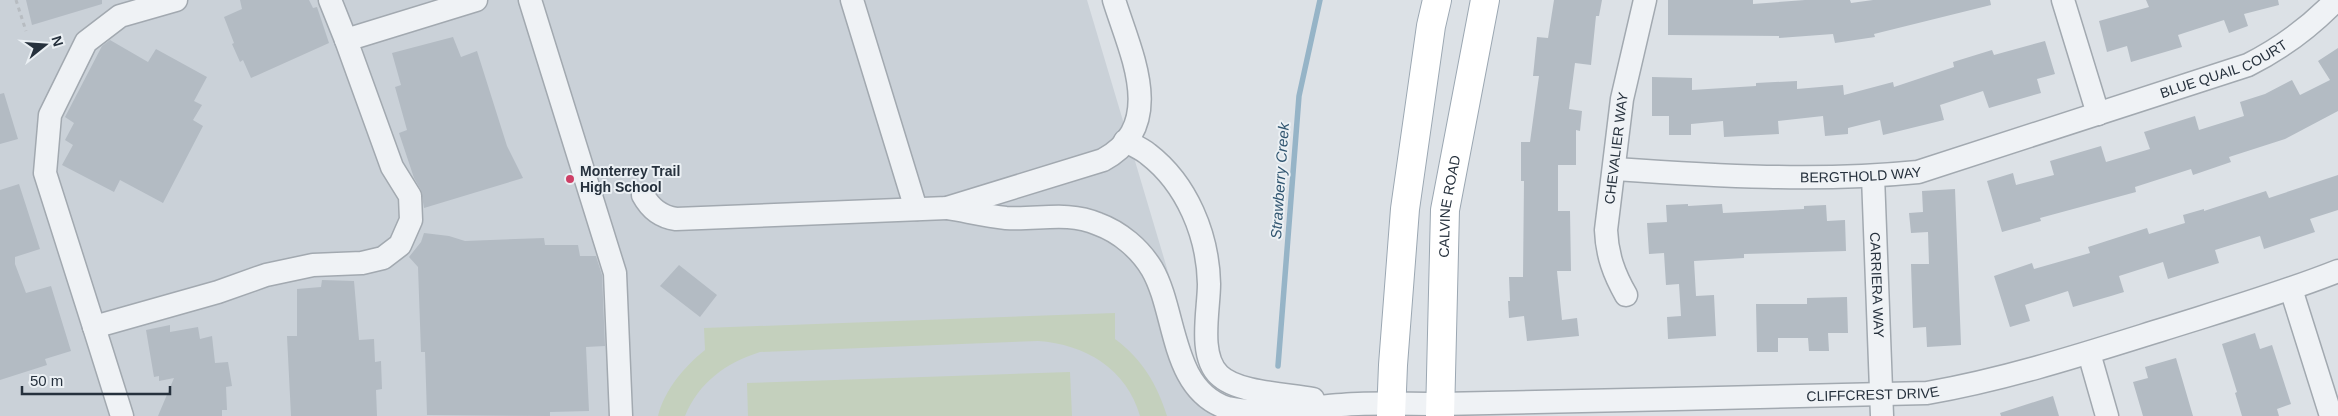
<svg xmlns="http://www.w3.org/2000/svg" width="2338" height="416" font-family="Helvetica,sans-serif">
  <style>
    .built { fill: #cad1d8 }
    .green { fill: #c4d0bd }
    .lines { fill: none; stroke-linecap: round; stroke-linejoin: round }
    .stream { stroke: #96b4c7; stroke-width: 5.5 }
    .building { fill: #b3bbc3 }
    .minor-casing { stroke: #a2a9b0; stroke-width: 25 }
    .major-casing { stroke: #9ba7b2; stroke-width: 30 }
    .path { stroke: #b7bcc1; stroke-width: 3; stroke-dasharray: 4 4; stroke-linecap: butt }
    .minor { stroke: #eff2f5; stroke-width: 22 }
    .major { stroke: #fff; stroke-width: 28 }
    .poi-dot { fill: #ce3f66; stroke: #ebf0f4; stroke-width: 2 }
    .labels { text-anchor: middle; stroke-width: 4; stroke-linejoin: round; paint-order: stroke }
    .street-label { font-size: 14px; fill: #26313d; stroke: #ebf0f4 }
    .poi-label { font-size: 14px; font-weight: bold; fill: #26313d; stroke: #ebf0f4; text-anchor: start }
    .water-label { font-size: 15px; font-style: italic; fill: #305570; stroke: #ebf0f4 }
  </style>
  <rect width="100%" height="100%" fill="#dce1e6"/>
  <!-- built -->
  <path class="built" d="M0,0H1087L1194,359L1214,416H0Z"/>
  <!-- green -->
  <path class="green" d="M1115,313V339C1142,359 1157,384 1167,416H1140C1127,369 1085,344 1038,341L760,352C726,363 699,382 685,416H658C665,389 684,367 705,350L704,328Z
    M1070,372L1072,416H748L747,383Z"/>
  <g class="lines">
    <!-- stream -->
    <path class="stream" d="M1278,366L1299,96L1320,0"/>
  </g>
  <!-- building -->
  <path class="building" d="M26,0H102V4L32,25Z
    M240,0H309L313,8L317,7L329,43L251,78L243,60L240,62L232,44L234,43L224,17L242,9Z
    M1554,0H1602L1599,16H1596L1591,65L1575,63L1569,109L1582,111L1580,131L1576,130V165H1558V211H1570L1571,271H1557L1562,320L1577,318L1579,336L1527,341L1524,316L1509,318L1508,301H1510L1509,277H1523L1524,181H1521V142H1530L1539,76H1533L1537,37L1548,38Z
    M1668,0H1753V4L1805,0H1850L1851,3L1873,0H1990L1991,5L1874,34L1875,37L1835,43L1833,34L1779,38V36L1668,35Z
    M2146,0H2278L2279,5L2244,14L2248,26L2229,33L2224,20L2178,35L2182,47L2131,62L2127,46L2107,52L2099,21L2149,7Z
    M453,37L461,57L477,51L507,146L523,178L424,208L421,190L414,178L399,133L407,130L395,87L401,85L392,53Z
    M110,40L148,62L156,49L207,77L194,101L202,105L193,120L203,126L163,203L120,180L114,192L62,165L73,145L65,140L74,123L65,117L102,46Z
    M2045,41L2055,74L2037,79L2041,93L1989,108L1983,91L1940,105L1944,120L1883,135L1880,120L1848,128V134L1825,136L1823,116L1778,121L1779,134L1724,137L1723,121L1691,124V135H1669V116H1652V77L1692,78V90L1756,86V83L1797,81V89L1843,85L1844,95L1893,82L1894,87L1954,67L1953,62L1992,50L1994,55Z
    M2338,48V111L2285,139L2229,157L2231,162L2193,175L2191,169L2135,187L2136,192L2040,218L2041,221L2002,232L1987,181L2013,173L2016,185L2054,175L2050,161L2101,146L2106,162L2150,149L2144,132L2195,116L2199,130L2244,116L2240,102L2265,94L2292,80L2300,95L2330,80L2318,61Z
    M4,93L18,139L0,144V94Z
    M2338,175V210L2310,219L2315,232L2264,249L2260,236L2215,250L2219,263L2168,279L2163,262L2119,276L2124,292L2111,296L2073,307L2068,291L2025,305L2030,321L2010,327L1994,276L2032,263L2034,269L2090,253L2088,247L2147,228L2149,234L2185,223L2183,215L2204,209V211L2266,191L2269,198Z
    M19,184L40,249L15,257V264L26,293L51,286L71,351L45,359L47,365L0,380V190Z
    M1955,189L1961,345L1927,347L1926,327L1913,328L1911,264H1929L1928,232L1911,233L1909,213L1923,212L1922,191Z
    M1688,204V206L1722,204L1723,213L1804,209V206L1826,205L1827,221L1845,220L1846,251L1744,254V258L1694,261L1696,296L1714,295L1716,336L1668,339L1667,317L1681,316L1679,284L1666,285L1664,253L1649,254L1647,223L1667,222L1666,205Z
    M424,233L449,236L465,241L544,238L545,245H578L580,256H596L602,275L605,346L586,347L589,411L550,412V416L427,415L425,352H421L418,267L409,257L421,242Z
    M679,265L717,295L700,317L660,286Z
    M322,280L354,281L359,340L374,339L375,362L381,361L382,389L376,390L377,416H291L287,336H297V289L321,287Z
    M1847,297L1848,333H1828L1829,351H1809L1808,338H1778V352H1757L1756,304H1807V298Z
    M170,325V332L198,327L200,339L212,336L215,363L228,362L232,386L226,387L227,410H222V416H158L174,378L159,381V376L154,377L146,330Z
    M2255,333L2260,349L2272,345L2291,404L2277,409L2279,416H2242L2235,393L2237,392L2222,344Z
    M2176,358L2193,416H2143L2133,382L2148,378L2145,367Z
    M2053,396L2059,416H2001L2000,413Z"/>
  <g class="lines">
    <defs>
      <g id="minor">
        <path d="M330,0L346,40"/>
        <path d="M530,0L615,273L621,416"/>
        <path d="M852,0L916,209"/>
        <path d="M2063,0L2098,114"/>
        <path d="M1125,141C1133,145 1142,149 1148,154C1187,184 1208,235 1209,284C1209,310 1198,355 1219,375C1237,393 1287,394 1313,399"/>
        <path id="s1" d="M1615,169C1716,176 1817,182 1918,172L2248,65C2282,48 2310,27 2336,0"/>
        <path id="s2" d="M1873,176L1882,416"/>
        <path d="M643,195C650,208 661,217 676,219L947,208L1103,160C1168,125 1130,52 1114,0"/>
        <path id="s3" d="M947,208C966,211 986,216 1006,218C1038,220 1068,211 1098,224C1120,232 1140,249 1152,269C1177,312 1170,389 1227,408C1259,416 1322,405 1358,404C1385,403 1412,404 1440,404C1602,400 1765,398 1927,393C2007,379 2084,354 2161,330C2221,311 2280,294 2338,271"/>
        <path d="M2291,289L2331,416"/>
        <path id="s4" d="M1626,295C1614,274 1607,255 1606,230L1622,99L1645,0"/>
        <path d="M94,327L45,173L50,115L86,42L120,16L176,0"/>
        <path d="M2089,353L2107,416"/>
        <path d="M122,416L94,327L218,292L266,275L313,265L362,263L383,258L400,245L411,220L410,196L392,167L346,40L476,0"/>
      </g>
      <g id="major">
        <path d="M1391,416L1393,365L1405,209L1431,26L1437,0"/>
        <path id="s5" d="M1440,416L1445,210L1485,0"/>
      </g>
    </defs>
    <!-- minor casing -->
    <use href="#minor" class="minor-casing"/>
    <!-- major casing -->
    <use href="#major" class="major-casing"/>
    <!-- path -->
    <path class="path" d="M16,0L26,31"/>
    <!-- minor -->
    <use href="#minor" class="minor"/>
    <!-- major -->
    <use href="#major" class="major"/>
  </g>
  <!-- markers -->
  <circle class="poi-dot" cx="570" cy="179" r="5"/>
  <g class="labels">
    <!-- street labels -->
    <g class="street-label">
      <text dy="5" stroke="none"><textPath href="#s1" startOffset="626">BLUE QUAIL COURT</textPath></text>
      <text dy="5" stroke="none"><textPath href="#s4" startOffset="151">CHEVALIER WAY</textPath></text>
      <text dy="5" stroke="none"><textPath href="#s1" startOffset="246">BERGTHOLD WAY</textPath></text>
      <text dy="5" stroke="none"><textPath href="#s5" startOffset="210">CALVINE ROAD</textPath></text>
      <text dy="5" stroke="none"><textPath href="#s2" startOffset="109">CARRIERA WAY</textPath></text>
      <text dy="5" stroke="none"><textPath href="#s3" startOffset="1035">CLIFFCREST DRIVE</textPath></text>
    </g>
    <!-- poi labels -->
    <g class="poi-label">
      <text x="580" y="176">Monterrey Trail<tspan x="580" dy="16">High School</tspan></text>
    </g>
    <!-- water labels -->
    <g class="water-label">
      <text transform="translate(1280 181) rotate(-86)" y="5">Strawberry Creek</text>
    </g>
  </g>
  <!-- north arrow -->
  <g transform="translate(45 45) rotate(73)" stroke="#ebf0f4" stroke-width="4" paint-order="stroke">
  <path d="M0-4L9 19L0 12L-9 19Z" fill="#26313d"/>
  <text y="-8" font-size="14" font-weight="bold" text-anchor="middle" fill="#26313d">N</text>
  </g>
  <!-- scale -->
  <path d="M22 386v8h148v-8" fill="none" stroke="#26313d" stroke-width="2.5"/>
  <text x="30" y="386" font-size="15" fill="#26313d" stroke="#ebf0f4" stroke-width="4" paint-order="stroke">50 m</text>
</svg>
